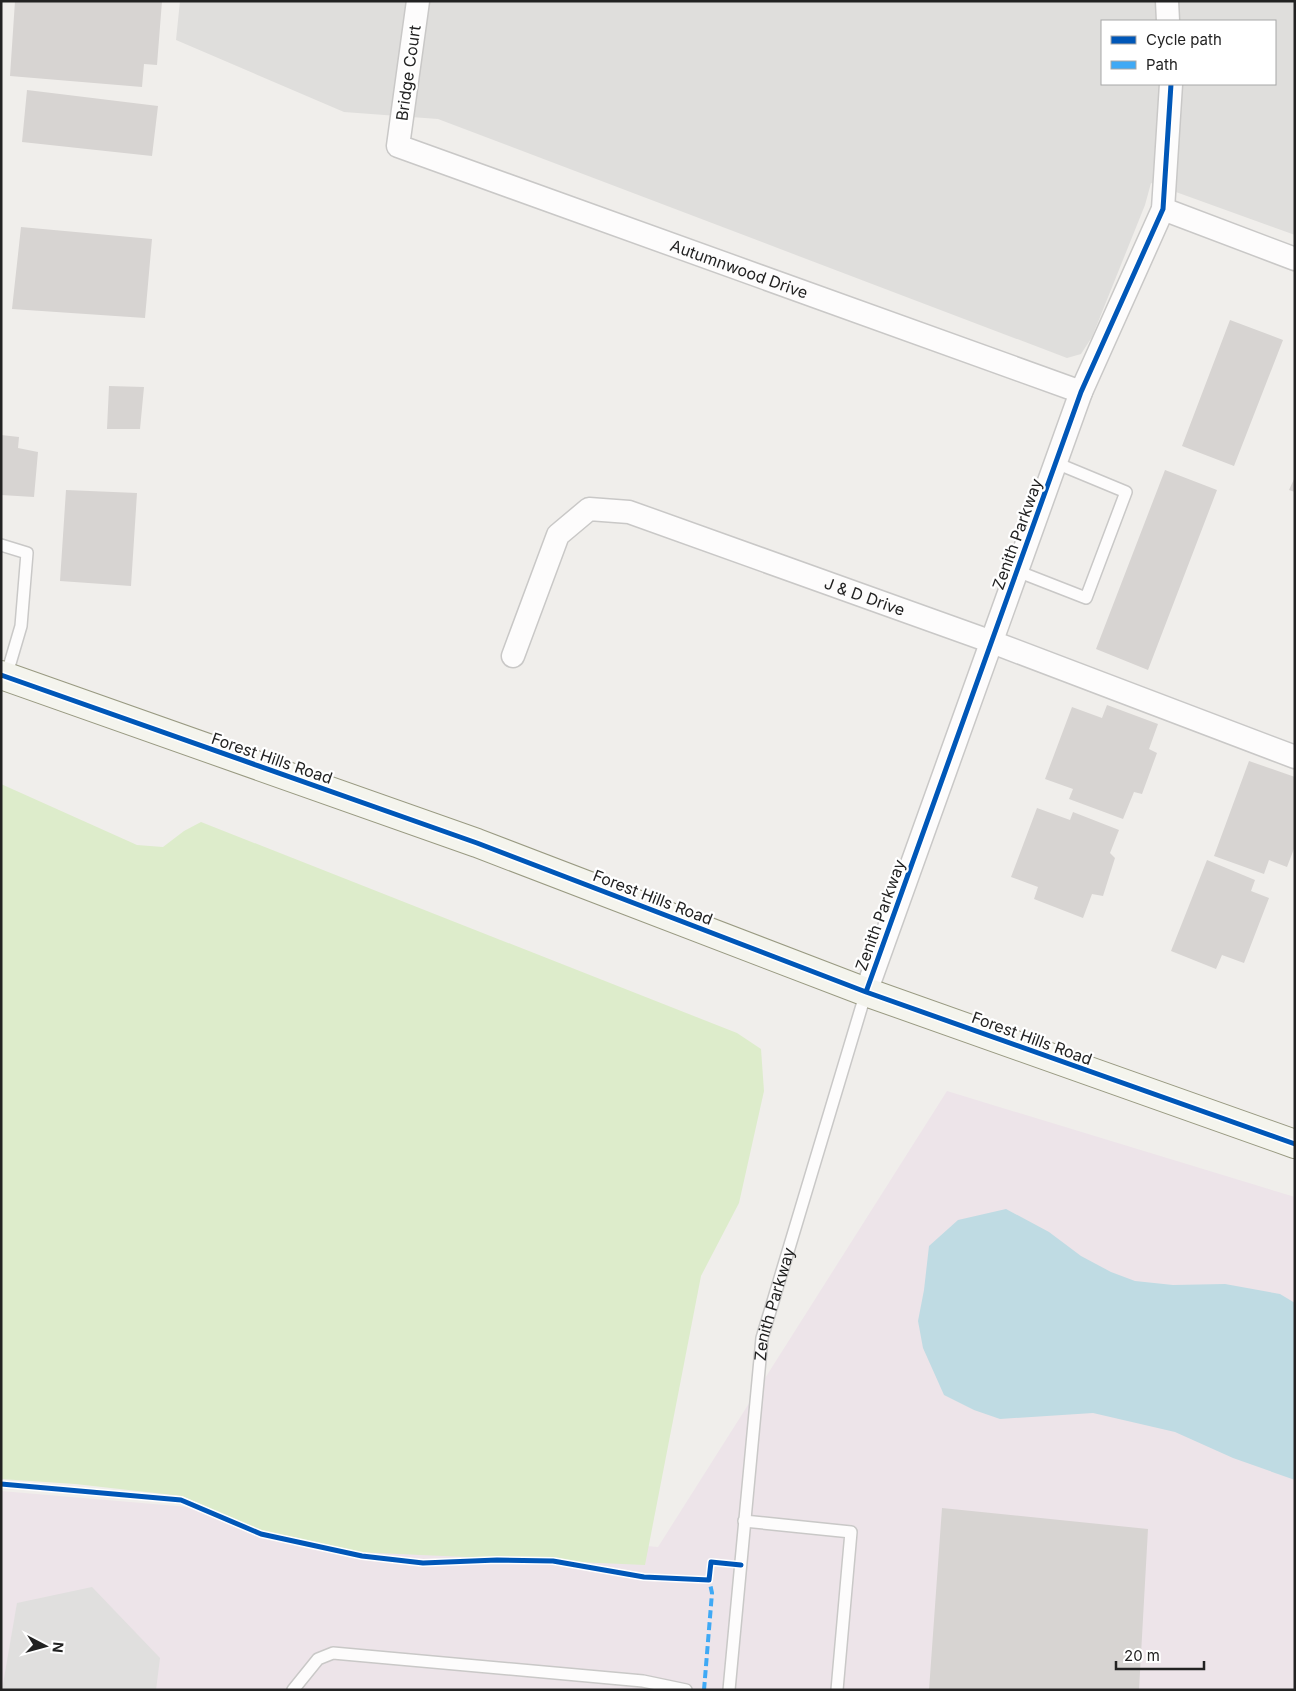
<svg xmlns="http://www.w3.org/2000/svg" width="1296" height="1691" font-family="Inter,sans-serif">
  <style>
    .residential { fill: #dfdedc; fill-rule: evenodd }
    .industrial { fill: #ede4e9 }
    .grass { fill: #ddeccb }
    .parking { fill: #e0dfde }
    .water { fill: #bfdbe3 }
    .building { fill: #d7d4d2 }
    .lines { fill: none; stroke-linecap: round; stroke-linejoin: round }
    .lane-casing { stroke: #c9c8c7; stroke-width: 14 }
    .street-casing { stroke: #c9c8c7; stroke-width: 25 }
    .secondary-casing { stroke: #999a82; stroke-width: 30 }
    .lane { stroke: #fdfcfc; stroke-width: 11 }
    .street { stroke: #fdfcfc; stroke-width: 22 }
    .secondary { stroke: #f4f4ed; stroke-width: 28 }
    .quiet { stroke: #3fa9f5; stroke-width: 4; stroke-dasharray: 8 4; stroke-linecap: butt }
    .cycleway-casing { stroke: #fff; stroke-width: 8 }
    .cycleway { stroke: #0057b8; stroke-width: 5 }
    .labels { text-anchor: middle; stroke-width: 4.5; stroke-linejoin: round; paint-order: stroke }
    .street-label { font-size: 16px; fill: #222; stroke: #fff }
  </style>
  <rect width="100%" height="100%" fill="#f0eeeb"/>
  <!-- residential -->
  <path class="residential" d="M180,1H1295V235L1151,183L1145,205L1092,337L1081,354L1067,358L438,119L344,112L176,40ZM1102,21H1275V84H1102Z"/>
  <!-- industrial -->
  <path class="industrial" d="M947,1091L1295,1197V1690H1V1491L658,1547Z"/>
  <!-- grass -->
  <path class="grass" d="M1,784L137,845L163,847L184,831L201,822L737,1033L761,1049L764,1091L739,1203L701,1276L645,1565L354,1552L260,1531L182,1496L75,1484L1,1479Z"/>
  <!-- parking -->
  <path class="parking" d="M92,1587L160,1658L156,1690H2L17,1603Z"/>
  <!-- water -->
  <path class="water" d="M1006,1209L1049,1232L1081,1256L1111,1272L1135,1281L1173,1285L1225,1284L1280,1294L1295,1303V1480L1233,1458L1175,1432L1093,1413L1000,1419L974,1410L944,1395L923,1348L918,1321L924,1290L929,1246L958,1220Z"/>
  <!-- building -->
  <path class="building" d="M15,1H162L157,65L144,64L142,87L10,76Z
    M27,90L158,106L152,156L22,142Z
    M21,227L152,239L145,318L12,309Z
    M1230,320L1283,340L1234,466L1182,446Z
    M109,386L144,387L140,429H107Z
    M1,435L19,437L18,448L38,452L34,497L1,495Z
    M1165,470L1217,490L1148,670L1096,649Z
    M1295,477V492L1289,490Z
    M66,490L137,493L131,586L60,581Z
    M1107,705L1158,724L1149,749L1157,753L1142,794L1134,792L1123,819L1069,799L1073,789L1045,779L1072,707L1102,718Z
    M1249,761L1295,777V846L1287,867L1269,860L1264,874L1214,856Z
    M1037,808L1070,820L1073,812L1119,830L1110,853L1115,858L1103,896L1092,894L1083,918L1034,899L1038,887L1011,877Z
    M1207,860L1255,880L1251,891L1269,898L1244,963L1222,955L1216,969L1171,951Z
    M942,1508L1148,1529L1139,1690H929Z"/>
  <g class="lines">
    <defs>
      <g id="lane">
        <path d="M1,545L27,553L21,626L6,677"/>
        <path d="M1017,571L1086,598L1126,492L1056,463"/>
        <path d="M744,1521L851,1532L837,1690"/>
        <path d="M293,1690L318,1659L333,1653L643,1681L686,1690"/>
        <path id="s1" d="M729,1690L762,1338L866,992"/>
      </g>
      <g id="street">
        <path id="s2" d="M418,1L398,146L1081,392"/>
        <path d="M1167,1L1168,21"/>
        <path d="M1163,209L1295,259"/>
        <path id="s3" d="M513,656L558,535L589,509L629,512L992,642L1295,757"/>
        <path d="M866,992L1081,392L1163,209L1171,84"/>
      </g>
      <path id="secondary" d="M1,675L477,843L866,992L1295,1144"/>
    </defs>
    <!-- lane casing -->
    <use href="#lane" class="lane-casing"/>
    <!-- street casing -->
    <use href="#street" class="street-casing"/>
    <!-- secondary casing -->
    <use href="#secondary" class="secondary-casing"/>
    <!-- lane -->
    <use href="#lane" class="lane"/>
    <!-- street -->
    <use href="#street" class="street"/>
    <!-- secondary -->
    <use href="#secondary" class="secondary"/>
    <!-- quiet -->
    <path class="quiet" d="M704,1690L712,1593L709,1579"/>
    <defs>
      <path id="cycleway" d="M1,675L477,843L866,992L1295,1144
        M866,992L1081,392L1163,209L1171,84
        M1,1484L181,1500L261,1534L362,1556L423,1563L497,1560L553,1561L644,1577L709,1580L711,1562L741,1565"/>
    </defs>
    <!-- cycleway casing -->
    <use href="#cycleway" class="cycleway-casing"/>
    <!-- cycleway -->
    <use href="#cycleway" class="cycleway"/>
  </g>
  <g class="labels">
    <!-- street labels -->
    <g class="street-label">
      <text transform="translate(408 73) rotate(-82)" y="6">Bridge Court</text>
      <text dy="6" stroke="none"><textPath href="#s2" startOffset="509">Autumnwood Drive</textPath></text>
      <text transform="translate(1017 534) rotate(-70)" y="6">Zenith Parkway</text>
      <text dy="6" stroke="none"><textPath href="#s3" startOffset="460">J &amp; D Drive</textPath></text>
      <text transform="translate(272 758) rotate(19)" y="6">Forest Hills Road</text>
      <text transform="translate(653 897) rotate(21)" y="6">Forest Hills Road</text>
      <text transform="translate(880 915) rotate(-70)" y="6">Zenith Parkway</text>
      <text transform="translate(1032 1038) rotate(20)" y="6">Forest Hills Road</text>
      <text dy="6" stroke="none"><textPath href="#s1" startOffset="389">Zenith Parkway</textPath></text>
    </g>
  </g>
  <!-- border -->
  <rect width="1296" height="1691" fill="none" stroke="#222222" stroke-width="5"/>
  <!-- legend -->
  <rect x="1101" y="20" width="175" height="65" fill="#ffffff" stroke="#a7a7a7"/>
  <rect x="1111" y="36" width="25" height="8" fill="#0057b8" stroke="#a7a7a7"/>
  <text x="1146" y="45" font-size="15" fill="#222222">Cycle path</text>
  <rect x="1111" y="61" width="25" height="8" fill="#3fa9f5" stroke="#a7a7a7"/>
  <text x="1146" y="70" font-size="15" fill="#222222">Path</text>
  <!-- north arrow -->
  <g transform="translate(45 1646) rotate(96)" stroke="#ffffff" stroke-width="4" paint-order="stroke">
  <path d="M0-4L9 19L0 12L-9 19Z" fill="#222222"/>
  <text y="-8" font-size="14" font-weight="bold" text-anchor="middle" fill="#222222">N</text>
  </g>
  <!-- scale -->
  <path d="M1116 1661v8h88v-8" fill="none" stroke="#222222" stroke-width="2.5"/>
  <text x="1124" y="1661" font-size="15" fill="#222222" stroke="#ffffff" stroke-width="4" paint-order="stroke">20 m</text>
</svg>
